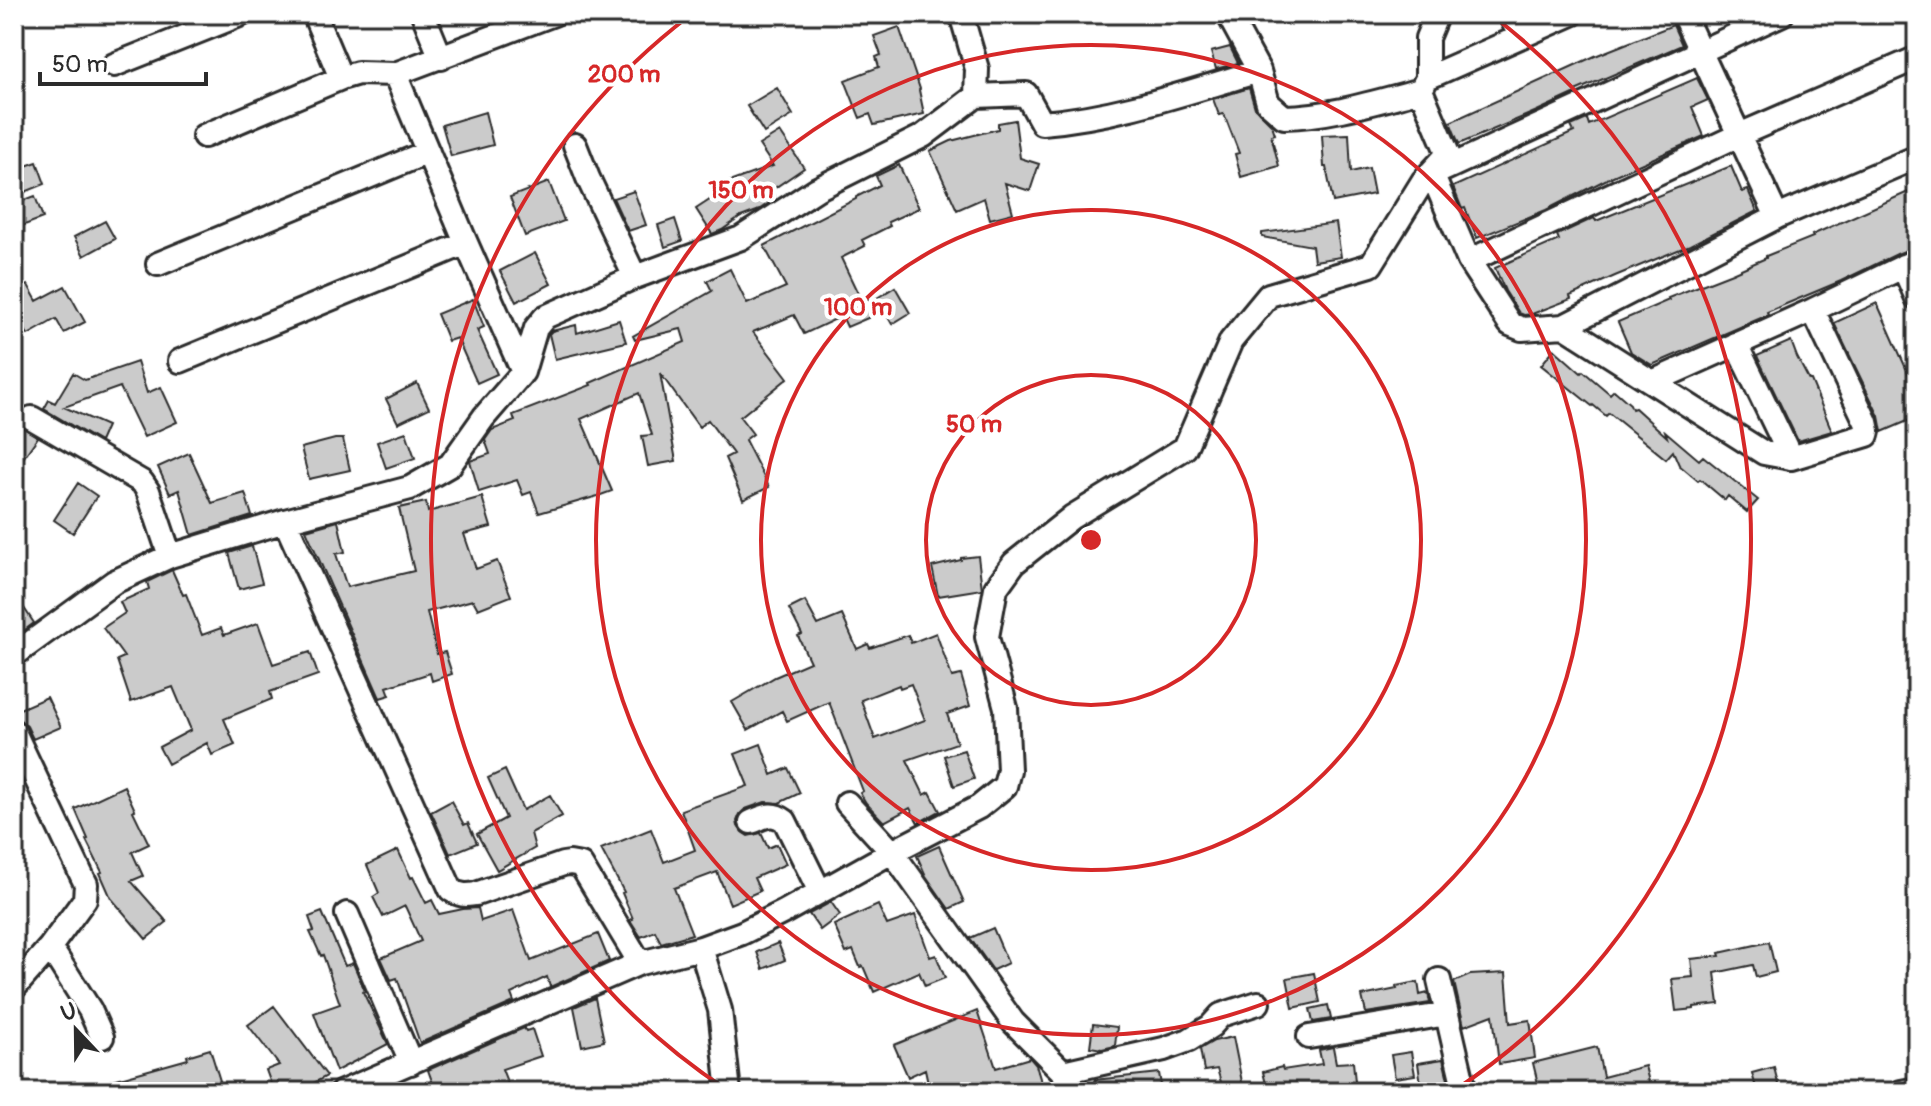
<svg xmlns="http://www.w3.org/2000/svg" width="1931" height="1106" font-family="Pangolin,sans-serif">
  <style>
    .building { fill: #cbcbcb; stroke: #2b2b2b; stroke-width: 2; fill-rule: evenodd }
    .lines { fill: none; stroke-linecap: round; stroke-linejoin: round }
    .minor-casing { stroke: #2b2b2b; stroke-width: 28 }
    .minor { stroke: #fff; stroke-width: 22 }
    .ring { fill: none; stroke: #d62828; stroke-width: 4 }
    .centre { fill: #d62828; stroke: #fff; stroke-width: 4 }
    .ring-label { font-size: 24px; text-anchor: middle; font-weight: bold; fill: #d62828; stroke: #fff; stroke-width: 8; stroke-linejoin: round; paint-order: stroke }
  </style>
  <rect width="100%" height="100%" fill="#fff"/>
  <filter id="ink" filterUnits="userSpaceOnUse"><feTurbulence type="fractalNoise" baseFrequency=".0125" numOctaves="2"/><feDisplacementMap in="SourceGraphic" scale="16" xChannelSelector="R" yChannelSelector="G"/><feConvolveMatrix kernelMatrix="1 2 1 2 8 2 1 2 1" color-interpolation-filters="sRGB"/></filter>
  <g filter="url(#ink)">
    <!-- building -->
    <path class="building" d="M1673,25L1682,45L1575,91L1576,93L1537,111L1459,144L1450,122L1595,56Z
      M899,27L920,89L919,90L924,114L874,125L870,114L860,118L845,80L879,67L876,57L881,55L874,36Z
      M1230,47L1238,63L1216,69L1211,52Z
      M1697,78L1708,100L1692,107L1704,136L1613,176L1546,210L1477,238L1465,208L1462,209L1453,187L1574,132L1571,126L1587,119L1589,125Z
      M777,88L793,115L764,133L747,106Z
      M1249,88L1255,108L1272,125L1275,134L1271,135L1279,166L1241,177L1235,154L1239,153L1224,114L1219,115L1213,99Z
      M485,112L493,145L451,156L442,125Z
      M1015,120L1020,158L1039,164L1030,191L1005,183L1013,213L990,219L984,198L957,210L930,151L951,141L998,129V123Z
      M780,132L804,168L772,190L775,199L757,211L741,217L722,230L712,234L696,209L731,186L729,182L773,166L759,145Z
      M1349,134L1351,172L1369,168L1374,194L1333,202L1326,167H1324L1322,135Z
      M37,162L45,184L20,194L14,178V170Z
      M899,165L919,208L888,222L890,226L862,240L865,246L841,258L862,302L868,299L875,315L847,327L842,316L804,334L794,315L753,332L788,378L740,417L753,434L745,440L769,487L743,500L725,458L733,454L708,420L699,427L660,373L676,461L648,466L642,436L652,435L639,393L581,419L612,491L598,496L539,513L531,492L523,495L517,480L479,492L470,461L490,454L485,440L492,430L515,421L513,415L591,385L590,383L685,342L681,329L635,340L633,336L712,291L707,281L730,269L747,304L786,287L764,246L856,199V197L880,185L876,176Z
      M1731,166L1742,192L1748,190L1757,211L1690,245L1615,276L1570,296L1571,299L1532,314L1524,315L1519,313L1505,291L1495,268L1559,240L1557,235L1594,218L1596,221Z
      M549,182L564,221L525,236L510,197Z
      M1917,188V246L1897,254L1841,281L1767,312L1768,315L1754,321L1652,365L1631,352L1618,322L1669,300L1668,298L1732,273L1766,258V256L1813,237L1812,235Z
      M634,191L646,225L628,231L613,198Z
      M35,196L43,218L14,229V204Z
      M675,219L682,241L665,247L658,225Z
      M105,221L115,239L84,256L74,237Z
      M1336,223L1341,257L1314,261L1312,246L1262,237V233Z
      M535,253L551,284L516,302L500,271Z
      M28,285L37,301L65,286L85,322L64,333L56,319L28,335L24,328L14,336V293Z
      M895,287L910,313L892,324L877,298Z
      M473,299L484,327L477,330L497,374L477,383L457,338L448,341L437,314Z
      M1877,303L1917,393V417L1882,432L1879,416L1834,323Z
      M619,320L626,342L555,359L549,334L552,331L576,325L577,333Z
      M1791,341L1797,357L1809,380H1811L1832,431L1798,441L1757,356Z
      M1554,349L1581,373L1583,371L1610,394L1614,390L1630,404L1632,409L1635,408L1667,437L1665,431L1699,460L1703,456L1758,500L1747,512L1728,496L1725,500L1700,479L1698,481L1679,465L1673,451L1666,459L1609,413L1606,416L1593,405L1592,406L1541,365Z
      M137,362L147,393L161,387L177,422L144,437L120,387L64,407L107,426L100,442L44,409L49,400L55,403L73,373L85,380Z
      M417,383L429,408L398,423L386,399Z
      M14,410L19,414L18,419L20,426L38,437L14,471Z
      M406,432L415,458L386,468L377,442Z
      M335,439H343L350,470L309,479L301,448Z
      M189,453L212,503L245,493L252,516L192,535L179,490L170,494L158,467Z
      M78,483L97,496L73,533L54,520Z
      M482,497L491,527L464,534L476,569L497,561L511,596L478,609L473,600L427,612L437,654L445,652L452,674L432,681L430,673L387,687L390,695L380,698L306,530L338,521L345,552L336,554L347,587L414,571L399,508L426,502L428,512Z
      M252,546L262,583L239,589L229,553Z
      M978,556L982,589L938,596L932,567L961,560V558Z
      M172,570L183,595L186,594L202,635L221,628L224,635L258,623L273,664L310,652L318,675L270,692L272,699L224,719L235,745L212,755L207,743L168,764L159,747L191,730L173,687L131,702L117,660L124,657L103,628L125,613L120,602L149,589L147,582Z
      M14,593L34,623L14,638Z
      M805,601L818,625L842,615L857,649L868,644L870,648L908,635L911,643L936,633L952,677L961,675L970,706L947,714L957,743L907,760L924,795L930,792L940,811L918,823L910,808L884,822L866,803L860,793L863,791L829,702L787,721L782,711L748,730L732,702L775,677L810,662L798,636L802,634L789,609ZM911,684L925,720L875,739L861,700L899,685L900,688Z
      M47,697L61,727L33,739L27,726L19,719L15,711Z
      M761,744L772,775L788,768L800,793L779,803L765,802L745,809L740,814L737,821L738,826L742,832L748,836L761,833L768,848L777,844L786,864L754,878L760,891L730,904L717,872L674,888L692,934L661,943L655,931L641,937L630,920L633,919L622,893L624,892L601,849L651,829L664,862L695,850L681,810L748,786L735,754Z
      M964,750L974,779L954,786L944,756Z
      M505,770L523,810L550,795L562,816L531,833L535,848L497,870L477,834L506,818L488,778Z
      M124,786L135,810L133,811L149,844L132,852L143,876L131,881L167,922L146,939L111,898L100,873L102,872L86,840L88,839L75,809Z
      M451,801L464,825L468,823L477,843L450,854L431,812Z
      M939,846L964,902L949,909L926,876L917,856Z
      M398,850L411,878L413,877L426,903L432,900L439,914L463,909L478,908L481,921L513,910L531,961L598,934L609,961L550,987L547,977L511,994L514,1002L420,1043L397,978L391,980L381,958L421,941L405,906L383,917L373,897L379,893L367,865Z
      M831,902L840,915L820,930L809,914Z
      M878,905L887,925L915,915L930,957L936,955L945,978L925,986L919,972L874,992L863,966L860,967L853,950L846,953L834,925Z
      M322,912L345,966L353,963L365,991L363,992L388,1044L336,1071L314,1013L340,1004L323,955L321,956L310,932L314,931L309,917Z
      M993,928L1008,963L993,970L970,938Z
      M1769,942L1776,972L1756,977L1753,965L1715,973L1719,1004L1694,1007V1009L1676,1011L1672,979L1693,977L1691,959L1720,956L1719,953Z
      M778,943L785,960L763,969L757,952Z
      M1314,973L1320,1002L1293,1008L1287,978Z
      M1506,973L1510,1023L1530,1020L1535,1058L1499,1064L1493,1015L1464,1026L1454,982L1470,975Z
      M1418,982L1420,995L1428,993L1430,1003L1366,1013L1362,996L1397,989L1396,986Z
      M595,998L604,1041L582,1046L574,1007Z
      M1328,1005L1331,1019L1313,1022L1310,1009Z
      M274,1006L327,1076L297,1092H274L266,1070L279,1065L248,1025Z
      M977,1011L996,1068L1030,1058L1036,1065L1044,1092H930L925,1069L908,1077L894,1045Z
      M1093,1024L1117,1027L1115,1046L1102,1049L1090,1047Z
      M524,1028L526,1031L532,1029L541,1056L502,1069L511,1092H436L428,1070Z
      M1233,1037L1244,1092H1224L1217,1069L1204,1071L1200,1049L1214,1041Z
      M1333,1047L1336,1063L1353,1062L1356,1091L1268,1092L1263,1072L1282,1067L1283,1070L1322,1064L1319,1050Z
      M1597,1047L1603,1077L1645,1066L1651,1090L1642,1092H1540L1533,1063Z
      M210,1049L221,1084L195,1092H89L88,1087L188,1059L187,1056Z
      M1411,1052L1415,1075L1395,1078L1391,1055Z
      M1443,1059L1451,1092H1422L1418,1063Z
      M1774,1067L1780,1092H1757L1752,1073Z
      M1159,1073L1162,1092H1096L1095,1080Z"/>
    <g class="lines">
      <defs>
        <path id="minor" d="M314,14L341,78
          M423,14L441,58
          M961,14L977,69L976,96
          M1228,14L1259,71L1268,103L1284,117C1331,116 1375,102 1421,90L1427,78V38L1437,14
          M1510,14L1520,37
          M1683,14L1777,217
          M114,65L242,14
          M1427,78L1572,14
          M204,136L341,78L358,73L395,74
          M575,145L588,178L635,277
          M1432,174L1469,261L1510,324L1522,329L1564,326L1777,217L1917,157
          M1434,174L1782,14
          M1469,261L1739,135L1917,58
          M158,264L428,152
          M1903,266L1917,298
          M1564,326L1652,382L1813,310L1917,260
          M1736,344L1791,458
          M180,361L466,243
          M523,372L466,243L395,74L554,14
          M1652,382L1764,453L1791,458L1867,435L1868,431L1866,422L1813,310
          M32,418L142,482L148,491L170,556
          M285,521L451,890C459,895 465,896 476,894L563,864L570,863L581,865L640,963
          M14,655L114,582L170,556L285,521L410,488L450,465L484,417L523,372L536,328L545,317L635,277L741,238L817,189L923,136L976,96L1026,94L1042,123C1116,117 1188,92 1259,71
          M14,732L82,876L86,884L85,899L50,947L14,988
          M847,803L892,852L1013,1022L1063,1072L1075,1092
          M751,822C765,817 771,811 785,821L820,892
          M347,914L411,1063
          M50,947L90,1010L102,1037
          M701,948L720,1010L729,1092
          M1439,980L1465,1092
          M1309,1037L1447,1014
          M1063,1072L1164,1049L1189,1040L1211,1026L1221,1015L1258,1003
          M342,1092L640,963L701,948L742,933L784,912L892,852L979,807L1005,786L1009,770L1006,708L987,637L996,588L1014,563L1072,517L1185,448L1231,341L1269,295L1371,265L1423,181L1448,154L1421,90
          M1901,1092L1917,1089"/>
      </defs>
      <!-- minor casing -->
      <use href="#minor" class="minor-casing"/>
      <!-- minor -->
      <use href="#minor" class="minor"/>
    </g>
  </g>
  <!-- distance rings -->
  <g class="ring">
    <circle cx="1091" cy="540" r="165"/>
    <circle cx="1091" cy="540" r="330"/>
    <circle cx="1091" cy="540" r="495"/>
    <path d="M727 1090A660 660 0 0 1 689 16M1493 16A660 660 0 0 1 1455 1090"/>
  </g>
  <circle cx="1091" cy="540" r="12" class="centre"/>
  <g class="ring-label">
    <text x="624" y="82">200 m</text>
    <text x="741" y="198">150 m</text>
    <text x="858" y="315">100 m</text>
    <text x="974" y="432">50 m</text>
  </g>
  <!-- margin -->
  <rect width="1931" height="1106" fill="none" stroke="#fff" stroke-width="48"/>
  <rect x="24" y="24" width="1883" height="1058" fill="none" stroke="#2b2b2b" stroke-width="3" filter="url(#ink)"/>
  <!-- north arrow -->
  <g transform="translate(76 1030) rotate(338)" stroke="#ffffff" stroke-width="6" paint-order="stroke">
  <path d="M0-6L14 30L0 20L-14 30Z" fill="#2b2b2b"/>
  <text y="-12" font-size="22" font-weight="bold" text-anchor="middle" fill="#2b2b2b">U</text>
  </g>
  <!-- scale -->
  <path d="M40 72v12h166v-12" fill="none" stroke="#2b2b2b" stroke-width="4"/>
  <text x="52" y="72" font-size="24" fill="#2b2b2b" stroke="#ffffff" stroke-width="6" paint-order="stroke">50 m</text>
</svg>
